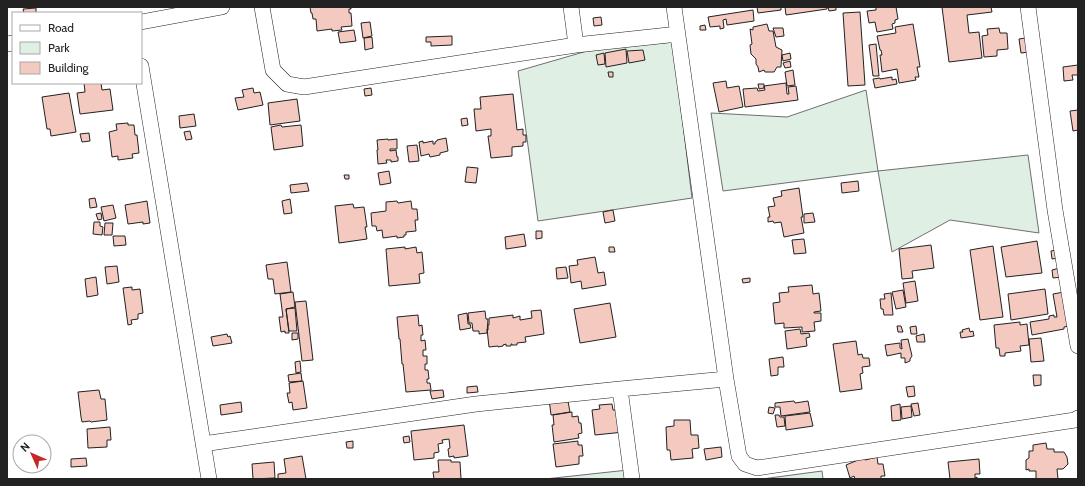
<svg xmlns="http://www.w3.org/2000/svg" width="1085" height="486" font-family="Cabin,sans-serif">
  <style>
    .green { fill: #e0efe3; stroke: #6f6f6f }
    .building { fill: #f3c9c0; stroke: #222 }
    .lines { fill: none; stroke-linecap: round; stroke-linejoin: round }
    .minor-casing { stroke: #222; stroke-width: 16 }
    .minor { stroke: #fff; stroke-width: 15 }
  </style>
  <rect width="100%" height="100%" fill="#fff"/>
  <!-- green -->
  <path class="green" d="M673,42L692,198L538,221L518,71L594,49Z
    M866,90L878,171L1028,155L1039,233L950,220L892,252L878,171L723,191L711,113L787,117Z
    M628,470L629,479H545Z
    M822,471L823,479H762Z"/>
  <!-- building -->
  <path class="building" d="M310,7H351V9H349V13H351L352,26L341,27L342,30L332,31V29L317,31L316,19H313L312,13H311Z
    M757,7H781V10L758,13Z
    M785,7H827V9L786,15Z
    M828,7H836V10L829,11Z
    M876,7H896L898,19L895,20V23L892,24L893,29L877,32L875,22L869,23L867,11L876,10Z
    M942,7H991L992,12L967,15L969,33L979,32L982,58L949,62Z
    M36,8V13H24L23,9Z
    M753,10L754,21L727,25L726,19L723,20L724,28L720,29V26L710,27L708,17Z
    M860,12L865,85L848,86L843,13Z
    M601,17L602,25L594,26L593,18Z
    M370,22L372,36L363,38L361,23Z
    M767,24L769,31H773L776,47L782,50L781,67H777L774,72H765L764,70L759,72L758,67L756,64V59L751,54L750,45L752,44L750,29L753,30V27Z
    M913,24L920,67H917L919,77H915L916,80L899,83L897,69L882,72L880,55H882L881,50H880L877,36L896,33L895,27Z
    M705,25L706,30H700V26Z
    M773,28H783L784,36L776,37Z
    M999,28L1000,33H1007L1008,49L997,50V56L984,57L982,36L988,35L987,29Z
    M354,30L356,41L340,43L338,32Z
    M452,36V45L431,46V42H426V37Z
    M372,37L373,48L365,50L364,38Z
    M1025,38L1029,52L1021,53L1019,39Z
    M876,44L879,76H873L869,45Z
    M626,49L627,63L606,67L605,53Z
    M643,50L645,60L629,63L627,51Z
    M604,53L605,64L598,65L596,55Z
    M790,53L791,59L783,61L782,55Z
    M790,61L791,67L785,68L783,63Z
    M1078,65V75H1072L1073,80L1064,81L1063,67Z
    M793,70L795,85L787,86L785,72Z
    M608,72H613V77H609Z
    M892,77V80L896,79L897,84L875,88L873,79L880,78V79Z
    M726,81L727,88L739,86L743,107L719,112L713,83Z
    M84,83H101L102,90L110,89L113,110L80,114L77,93L85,92Z
    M786,83L787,94H789L788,87L796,86L798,100L745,107L743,89L757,88L758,91L765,90L764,86Z
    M758,84H764V88L759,89Z
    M253,88L254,93L260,92L263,105L238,110L235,98L244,97L242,90Z
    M371,88L372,95L365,96L364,89Z
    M69,93L76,132L51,136L50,129H47L42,97Z
    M513,94L517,130L523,129V135H526V142H523V146L512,147V156L491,158L488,136H491V129L476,131L474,109H481L480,97Z
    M297,99L300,121L270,125L268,103Z
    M1078,110V131V130L1073,131L1070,111Z
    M194,114L196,126L180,128L179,116Z
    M467,118L468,125L462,126L461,119Z
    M128,123V125H134L135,135H137L139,153L132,154L133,158L118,160V156L112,157L109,132L117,130L116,124Z
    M281,125L282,127L301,125L303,146L274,150L271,127Z
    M190,131L192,139L186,140L184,132Z
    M89,133L90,141L82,142L80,134Z
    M446,138L448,151L440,153V155L430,157L429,154L421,156L419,142L423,141V143L433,141V144H435V142L437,141V140Z
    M388,139V140L397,139V149H390V151L396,150L397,157H398V161L391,162V160H386L387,163L378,164L377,150H378L377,140Z
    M417,145L419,161L409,162L407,146Z
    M467,167L478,168L476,183L465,182Z
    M389,171L391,183L380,185L378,173Z
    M344,175H349V179H345Z
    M858,181L859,191L842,193L841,183Z
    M307,183L309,191L291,193L290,185Z
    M799,188L803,217H801L804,233L784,237L781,222L774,223L773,221L768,222V217H770L768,207L775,206L773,198L782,196L781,191Z
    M95,198L97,207L90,208L89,199Z
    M290,199L292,213L284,214L282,201Z
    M147,201L150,223L143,224V222L128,224L125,205Z
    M397,201L398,203L411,201L412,209H417L418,220H415L416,231L406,232V235H404V237L397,238V236L383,238L382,230L377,231L376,226H372L371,213L386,211V202Z
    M353,204L354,208L364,207L367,227H365L367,239L339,243L335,206Z
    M113,205L116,218L104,221L101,207Z
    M613,210L615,221L605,223L603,212Z
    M101,213L102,219L98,220L96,214Z
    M813,213L815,222L804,223V214Z
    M94,222H100V226L103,227L102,235L93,234Z
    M105,223H113L112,235H104Z
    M536,231H542V238L536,239Z
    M524,234L526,246L506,249L505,237Z
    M113,236H125L126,245L114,246Z
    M804,239L806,253L794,254L792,240Z
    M1037,241L1042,273L1006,277L1001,247Z
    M931,245L934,268L912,271L913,278L902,279L899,249Z
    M993,246L1003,317L980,320L970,250Z
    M405,247V249L416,247L417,253L422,252L424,273L419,274L420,283L389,286L386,249Z
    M609,247H614L615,252H609Z
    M1056,250L1058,258L1052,259L1051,251Z
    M595,257L598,273L604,272L606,285L582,289L581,281L571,283L569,266L578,265L577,260Z
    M287,262L291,292L275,294L273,279H268L266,265Z
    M117,266L119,282L107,284L105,267Z
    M566,267L568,278L557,279L556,268Z
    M1060,268L1062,277L1053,278L1052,270Z
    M96,277L98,295L87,297L85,279Z
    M750,278V282L743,283L742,279Z
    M915,281L918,301L906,303L903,283Z
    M812,285L813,294L819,293L821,311L814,312V313H821V321L814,322L815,331L802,332V327L784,328V323L775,324L773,303L780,302L779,293L789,292L788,287Z
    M132,287V290L140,289L143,313L138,314V319L131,320L132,324L128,325L123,288Z
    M1045,289L1048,314L1011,320L1008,294Z
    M903,290L906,307L896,309L892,292Z
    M293,292L295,307L286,309L289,333H285V331L281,332L279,317H283L280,294Z
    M1064,292L1069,326L1064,327V329L1032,335L1030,322L1049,319V316L1054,315V317H1057L1053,294Z
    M891,293L893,315H884L883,309H881L880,299H885L884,294Z
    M306,301L313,360L302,361L295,302Z
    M610,303L616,337L580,343L574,309Z
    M295,308L297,331H289L286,309Z
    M541,310L544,334L525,337L526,342L517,343V345H512V344H511V346H506V344L503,345V346L498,347V346L489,347L487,329L488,330V325H489V318L513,315V318L520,316V320L532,318L531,311Z
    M485,311L486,319H488L487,333L479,334V331H473L472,323H469L468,313Z
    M467,313L468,324H470L471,328L460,330L458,315Z
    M418,315L419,326L422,325L423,335H421V341L425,340L426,350H423V356H427V364H425V370H428L429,379H427V383H430L431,390L406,392L403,364H402L400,339H399L397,317Z
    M1020,322V325L1027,324L1029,345L1020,346L1021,351L1005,353V356H1000L999,348H996L994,325Z
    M897,326H901L903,332H898Z
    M916,326L917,334H911L910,327Z
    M969,328L970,332L973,331L974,336L961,338L960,332H963L962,330Z
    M800,329L801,334L809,333L810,337L806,338L807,346L787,349L785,331Z
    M292,333H298V339L292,340Z
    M227,334L228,337L230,336L232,343L213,346L211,337Z
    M924,334L925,342H917L916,336Z
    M1041,338L1044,361L1031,362L1029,339Z
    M908,339L912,356L910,359V361L905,363V358H901V353L887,356L885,345L900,343V348L902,349L901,340Z
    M856,341L858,355L862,354L863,358H869L870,366L862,367L863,373L860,374L862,389L840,392L833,344Z
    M783,357L784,367H778V375L771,376L769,359Z
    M300,361L301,372L296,373L295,362Z
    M301,373L302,381L289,382L288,375Z
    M1033,375H1041V385L1034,386Z
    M303,381L307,408L293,410L292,402L289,403L287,393H290L289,383Z
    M477,386L478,392L467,393V387Z
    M914,386L915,396L908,397L906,387Z
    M99,390L101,399H105L107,420L91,422L90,421L82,422L81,417L78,392Z
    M443,390L444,397L432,399L430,391Z
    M567,396L570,412L551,415L549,399Z
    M794,401L795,403L808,401L810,412L781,416L780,407H775V403Z
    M241,402L242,412L221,415L220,405Z
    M918,403L920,415L914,416L911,404Z
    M612,404L613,410H619L624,432L595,435L592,410L600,409L599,405Z
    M900,404L901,420L892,421L891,406Z
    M911,406L912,417L902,419L901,407Z
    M769,407L775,408L773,414L768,413Z
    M572,412V417L578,416L579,423H581L582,433L578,434L579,438L554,442L552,425H554L553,415Z
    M810,413L813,426L786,430L785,416Z
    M775,415H779L780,417H784L785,426L777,427Z
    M674,420H690L691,435H698L699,448L692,449L693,458L671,460L670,450H667L666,427L674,426Z
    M464,425L468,456L454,458V456L449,457L448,449L450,448L449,439L442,440L443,443L438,444L439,452L434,453V458L414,460L411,431Z
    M110,427L111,440H107V447L88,448L87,429Z
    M409,436L410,442L404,443L403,437Z
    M353,441V448H347L346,442Z
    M578,441V445H582L583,456H579V464L556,467L553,444Z
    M1046,443L1047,449H1054V452H1064L1067,457L1068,464L1063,469H1057L1058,479H1036V471H1029V469L1026,470V460L1029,458V451H1033V445Z
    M721,447L722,457L706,460L704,449Z
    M302,456L306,479H277H278V474L286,473L284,459Z
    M877,457L878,464H883L885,476H881V479H855L854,476L850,478L846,465L863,458L865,460Z
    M86,458L87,466L71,467V459Z
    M979,459L980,474H975V478L977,477V479H950L948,462Z
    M438,460H451V462H460L461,479H434L433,472H439Z
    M274,462L275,478L253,479L252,464Z"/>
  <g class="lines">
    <defs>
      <path id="minor" d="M262,7L273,70L287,84L304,87L576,45
        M571,7L576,45L678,34
        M674,7L726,379L739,456L745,464L757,468L1075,420L1078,418
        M1028,7L1055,210L1078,346
        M141,22L222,7
        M7,44L13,43
        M141,66L209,479
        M203,444L476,404L620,389
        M632,479L620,389L726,379"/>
    </defs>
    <!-- minor casing -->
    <use href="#minor" class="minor-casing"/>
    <!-- minor -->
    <use href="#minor" class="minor"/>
  </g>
  <!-- border -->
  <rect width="1085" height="486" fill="none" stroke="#222222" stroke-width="16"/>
  <!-- legend -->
  <rect x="12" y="12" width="130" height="72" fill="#ffffff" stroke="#a7a7a7"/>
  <rect x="20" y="25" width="20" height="6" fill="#ffffff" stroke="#a7a7a7"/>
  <text x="48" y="32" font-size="12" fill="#222222">Road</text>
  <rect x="20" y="42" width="20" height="12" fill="#e0efe3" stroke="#a7a7a7"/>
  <text x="48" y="52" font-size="12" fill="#222222">Park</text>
  <rect x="20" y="62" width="20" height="12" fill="#f3c9c0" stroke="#a7a7a7"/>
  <text x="48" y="72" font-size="12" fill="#222222">Building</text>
  <!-- north arrow -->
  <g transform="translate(32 454) rotate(315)"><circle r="19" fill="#ffffff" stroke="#a7a7a7"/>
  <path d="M0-3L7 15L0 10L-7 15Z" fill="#c62828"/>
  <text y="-6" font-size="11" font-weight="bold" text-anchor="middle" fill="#222222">N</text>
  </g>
</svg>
